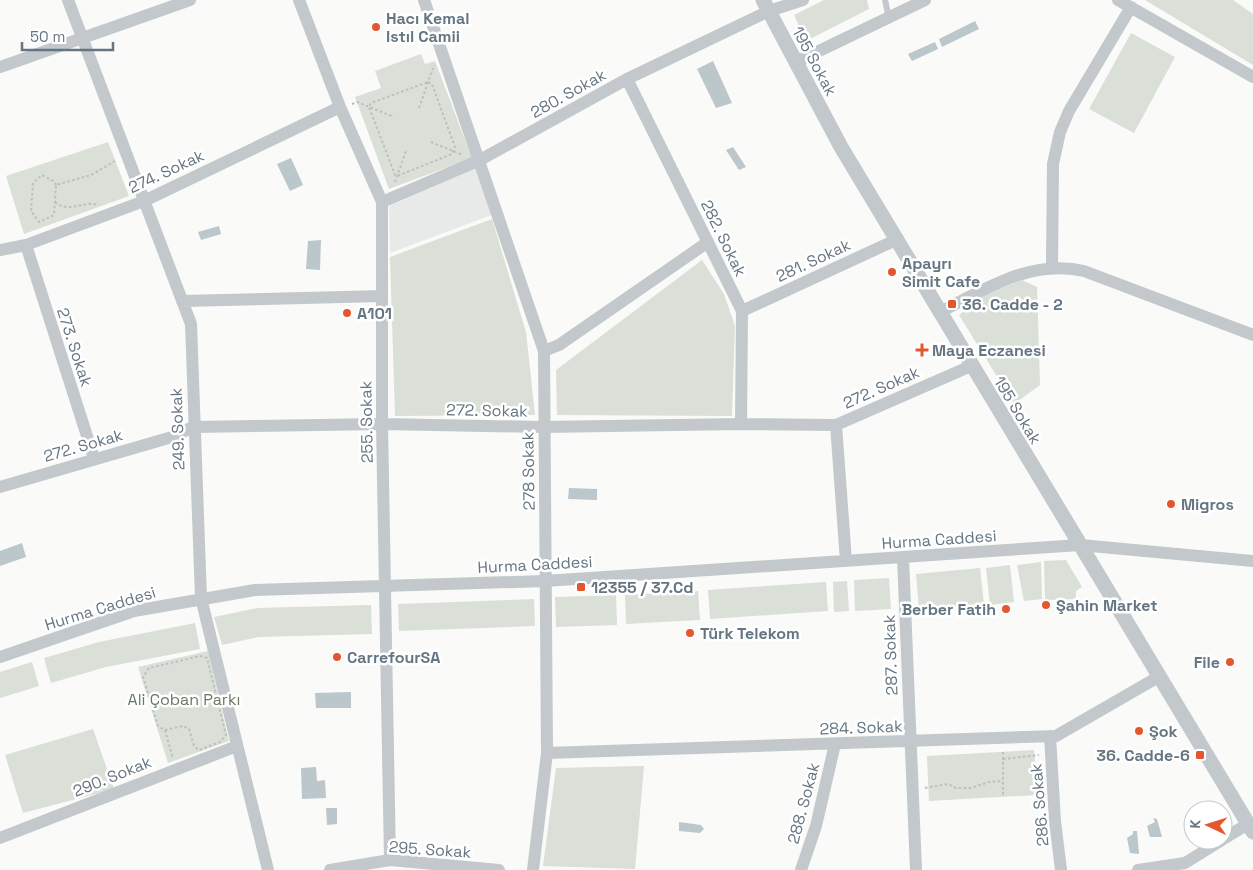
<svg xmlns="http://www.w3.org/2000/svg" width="1253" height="870" font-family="'Space Grotesk',sans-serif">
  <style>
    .built { fill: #e8e9e9 }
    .green { fill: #dadfd7 }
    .water { fill: #bbc7cb }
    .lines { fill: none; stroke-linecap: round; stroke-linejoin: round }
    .path { stroke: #bbbfc2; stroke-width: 2; stroke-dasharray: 2.5 2.5; stroke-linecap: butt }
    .service { stroke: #c3c8cc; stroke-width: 6 }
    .minor { stroke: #c3c8cc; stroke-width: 12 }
    .tertiary { stroke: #c3c8cc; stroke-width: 15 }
    .poi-dot { fill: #e4572e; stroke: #fff; stroke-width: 2 }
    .labels { text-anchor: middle; stroke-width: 5; stroke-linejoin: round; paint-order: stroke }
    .poi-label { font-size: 16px; font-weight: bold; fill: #657683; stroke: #fff; text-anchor: start }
    .street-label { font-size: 16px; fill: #657683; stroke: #fff }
    .park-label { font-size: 16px; fill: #687a64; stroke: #fff }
  </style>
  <rect width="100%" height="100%" fill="#fafaf8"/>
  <!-- built -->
  <path class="built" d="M477,167L492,215L390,253L389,206Z"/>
  <!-- green -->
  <path class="green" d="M824,0H867L869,9L806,41L794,15Z
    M1145,0H1233L1253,14V65Z
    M1131,33L1175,57L1134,133L1089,109Z
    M421,54L425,64L435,61L472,158L389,189L355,97L381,88L375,71Z
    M108,142L129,196L24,234L6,176Z
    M492,219L526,332L535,415L395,416L390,257Z
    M702,260L724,294L735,326L732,416L557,415L556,370Z
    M1022,280L1037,287L1040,385L1014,404L959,315L985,295Z
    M1066,560L1082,587L1076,591V599L1045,600L1044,561Z
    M1041,562L1042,599L1024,601L1017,565Z
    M1010,565L1014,602L990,605L986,568Z
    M980,568L984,604L919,610L916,574Z
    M889,578L891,609L855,611L854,580Z
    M847,581L849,611L834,612L833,582Z
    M826,582L828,611L710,619L708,590Z
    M698,591L700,620L626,624L625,595Z
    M616,595L617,625L556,627L555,597Z
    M534,599L535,626L399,631L398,604Z
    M371,605L372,634L258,637L222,645L214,617L257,608Z
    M195,623L200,649L106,667L51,683L44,658L99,642Z
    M208,651L229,741L168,763L138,667Z
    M32,662L39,686L0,698V672Z
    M93,729L114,789L23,813L5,755Z
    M1034,750L1038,795L929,801L927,756Z
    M644,766L635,869L543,866L556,768Z"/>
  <!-- water -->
  <path class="water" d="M975,21L979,29L942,47L939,39Z
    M935,42L938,49L912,61L908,54Z
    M713,61L732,103L716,108L697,69Z
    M733,147L746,167L739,170L726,150Z
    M291,158L303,185L290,191L277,164Z
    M219,226L221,234L201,240L198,232Z
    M321,240L320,270L306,269L308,241Z
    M569,488L597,489V500L568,499Z
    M22,543L26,557L0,566V551Z
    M351,692V708H316L315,693Z
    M316,767L317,781L325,780L326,798L302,799L301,768Z
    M326,808H337V824L327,825Z
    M1153,818L1157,819L1162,837H1150L1147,826L1155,822Z
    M679,822L701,825L704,829L700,833L679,831Z
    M1133,831H1137L1139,854L1130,853L1127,838L1133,834Z"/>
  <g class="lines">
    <!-- path -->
    <path class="path" d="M428,82L432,84L455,147L452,154L397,176L395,175L369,107L371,103Z
      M352,104L357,102L394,117
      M419,108L434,65
      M431,142L463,155
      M395,182L406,151
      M56,185L55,182L42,175L33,183L31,211L39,222L54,215L56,185L91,175L115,161
      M55,202C69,214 84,200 98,205
      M200,656L207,658L226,735L220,742L199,750L194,746L189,729L183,726L165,730L158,726L143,677L149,668Z
      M165,730L173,759
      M1003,752V797
      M1003,759L1039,755
      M925,788L948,784L956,788H971L989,782L1003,781"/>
    <!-- service -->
    <path class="service" d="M885,0L889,18"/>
    <!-- minor -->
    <path class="minor" d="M68,0L191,324L201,598L268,870
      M299,0L340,107L382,202V424L390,860
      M424,0L544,351L547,753L533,870
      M1118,0L1253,77
      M796,62L925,0
      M0,67L190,0
      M627,79L742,311L741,424
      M382,202L480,160L627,79L769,11L803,0
      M26,245L94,458
      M0,250L26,245L144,201L340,107
      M1052,267L1053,164L1060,132L1069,111L1131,7
      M182,301L382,296
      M742,311L898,239
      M940,312C986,289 1030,259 1084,271L1253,335
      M544,351L559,345L708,242
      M836,425L846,561
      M0,487L172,437L193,427L382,424L543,427L741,424L836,425L971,366
      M903,558L916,870
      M0,657L134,611L255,590L545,581L1080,545L1253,561
      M1050,736L1055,821L1061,870
      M547,753L1056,736L1160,676
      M0,838L237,746
      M1223,839L1248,824
      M330,870L390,860L499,870
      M801,870L816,826L835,744
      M1138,870L1185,863L1222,840"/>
    <!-- tertiary -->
    <path class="tertiary" d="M763,0L841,147L1253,832"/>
  </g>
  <!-- markers -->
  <g class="poi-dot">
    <circle cx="376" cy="27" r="5"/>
    <circle cx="892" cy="272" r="5"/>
    <rect x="947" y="299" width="10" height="10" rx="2.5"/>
    <circle cx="347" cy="313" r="5"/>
    <path d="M919.5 342.5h5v5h5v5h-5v5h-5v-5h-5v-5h5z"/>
    <circle cx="1171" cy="504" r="5"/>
    <rect x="576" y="582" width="10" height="10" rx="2.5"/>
    <circle cx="1046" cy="605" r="5"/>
    <circle cx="1006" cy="609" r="5"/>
    <circle cx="690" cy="633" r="5"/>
    <circle cx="337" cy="657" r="5"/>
    <circle cx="1230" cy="662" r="5"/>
    <circle cx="1139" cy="731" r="5"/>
    <rect x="1195" y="750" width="10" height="10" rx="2.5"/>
  </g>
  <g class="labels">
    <!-- poi labels -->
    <g class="poi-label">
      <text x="386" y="24">Hacı Kemal<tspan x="386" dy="18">Istıl Camii</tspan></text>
      <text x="902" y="269">Apayrı<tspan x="902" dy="18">Simit Cafe</tspan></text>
      <text x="962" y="310">36. Cadde - 2</text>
      <text x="357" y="319">A101</text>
      <text x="932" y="356">Maya Eczanesi</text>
      <text x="1181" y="510">Migros</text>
      <text x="591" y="593">12355 / 37.Cd</text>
      <text x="1056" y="611">Şahin Market</text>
      <text x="996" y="615" text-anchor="end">Berber Fatih</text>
      <text x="700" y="639">Türk Telekom</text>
      <text x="347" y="663">CarrefourSA</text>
      <text x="1220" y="668" text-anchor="end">File</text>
      <text x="1149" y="737">Şok</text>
      <text x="1190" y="761" text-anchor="end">36. Cadde-6</text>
    </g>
    <!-- street labels -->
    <g class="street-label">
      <text transform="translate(815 61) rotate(62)" y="6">195 Sokak</text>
      <text transform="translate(568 93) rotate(-29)" y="6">280. Sokak</text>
      <text transform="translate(166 171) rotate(-25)" y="6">274. Sokak</text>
      <text transform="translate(724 238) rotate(64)" y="6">282. Sokak</text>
      <text transform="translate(813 260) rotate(-25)" y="6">281. Sokak</text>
      <text transform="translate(75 347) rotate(72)" y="6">273. Sokak</text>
      <text transform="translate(881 387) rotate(-24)" y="6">272. Sokak</text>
      <text transform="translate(487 410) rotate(1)" y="6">272. Sokak</text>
      <text transform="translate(1018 410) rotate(59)" y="6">195 Sokak</text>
      <text transform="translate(366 422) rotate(-91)" y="6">255. Sokak</text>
      <text transform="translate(177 429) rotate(-92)" y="6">249. Sokak</text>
      <text transform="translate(83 445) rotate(-16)" y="6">272. Sokak</text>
      <text transform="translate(528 471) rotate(-91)" y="6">278 Sokak</text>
      <text transform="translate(939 539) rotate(-4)" y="6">Hurma Caddesi</text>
      <text transform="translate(535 564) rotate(-3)" y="6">Hurma Caddesi</text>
      <text transform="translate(100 608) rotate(-17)" y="6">Hurma Caddesi</text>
      <text transform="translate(890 655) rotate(-92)" y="6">287. Sokak</text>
      <text transform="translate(861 727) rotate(-2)" y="6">284. Sokak</text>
      <text transform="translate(112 776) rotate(-22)" y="6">290. Sokak</text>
      <text transform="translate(803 803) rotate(-75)" y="6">288. Sokak</text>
      <text transform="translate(1039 805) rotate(-95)" y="6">286. Sokak</text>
      <text transform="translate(430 849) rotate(4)" y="6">295. Sokak</text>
    </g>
    <!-- park labels -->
    <g class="park-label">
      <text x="184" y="705">Ali Çoban Parkı</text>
    </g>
  </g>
  <!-- north arrow -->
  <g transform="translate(1208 825) rotate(274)"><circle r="24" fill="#ffffff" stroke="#c1c8cd"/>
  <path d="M0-4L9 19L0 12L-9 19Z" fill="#e4572e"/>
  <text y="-8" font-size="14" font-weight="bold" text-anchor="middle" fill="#657683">K</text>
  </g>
  <!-- scale -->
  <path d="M22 42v8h91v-8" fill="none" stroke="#657683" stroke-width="2.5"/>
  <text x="30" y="42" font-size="15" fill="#657683" stroke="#ffffff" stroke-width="4" paint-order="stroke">50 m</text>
</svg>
